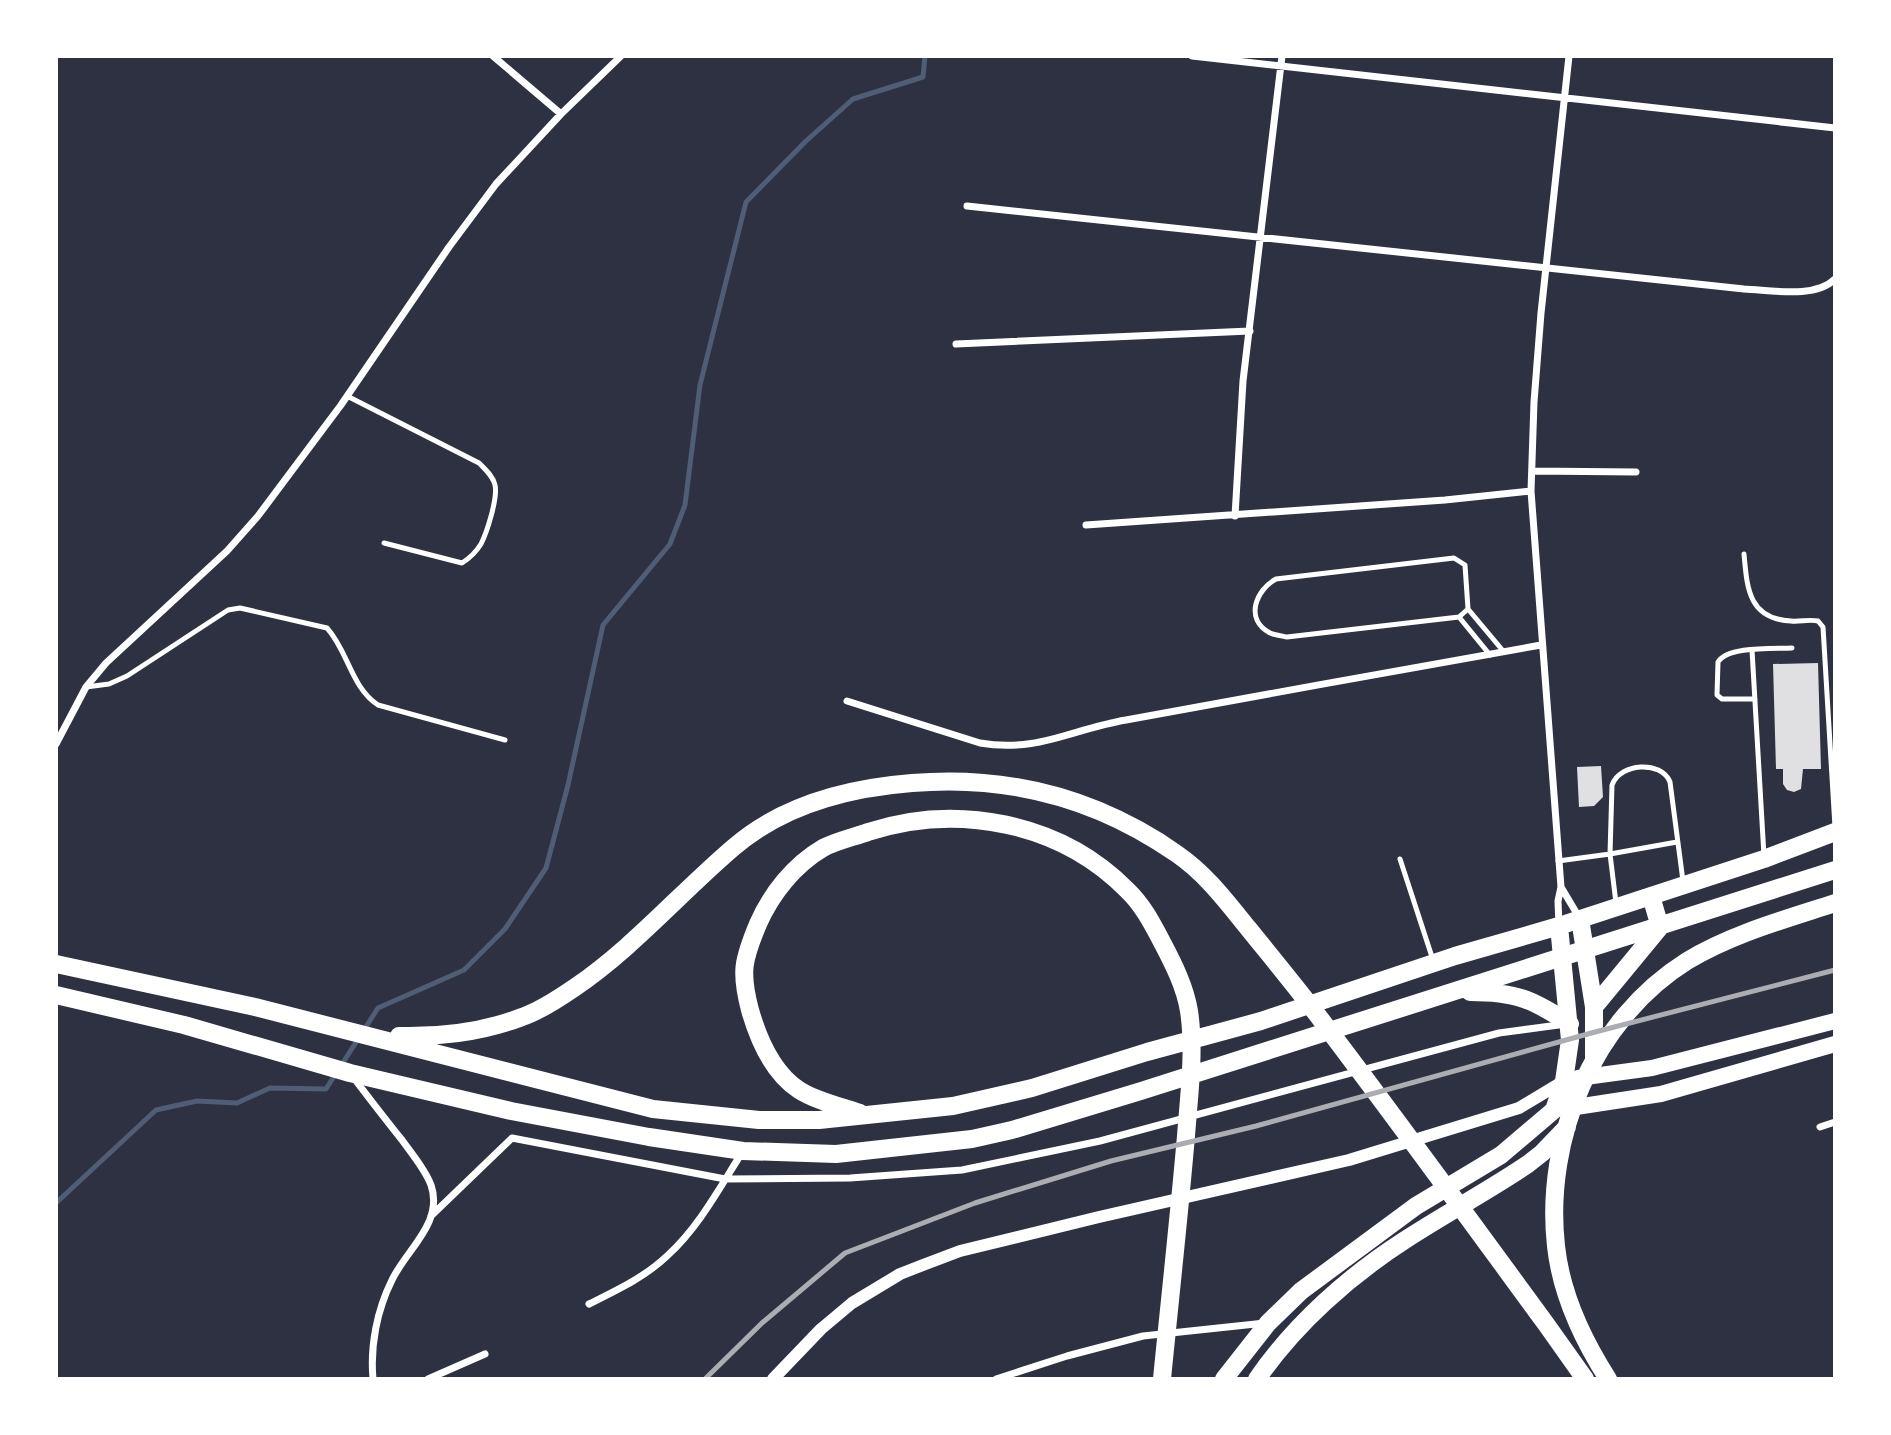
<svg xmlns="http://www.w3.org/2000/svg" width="1891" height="1435" font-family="Karla,sans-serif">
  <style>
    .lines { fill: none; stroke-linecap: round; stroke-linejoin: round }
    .stream { stroke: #4f5d75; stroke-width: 5 }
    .building { fill: #e0e0e3 }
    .service { stroke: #fff; stroke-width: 5 }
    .minor { stroke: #fff; stroke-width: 7 }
    .tertiary { stroke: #fff; stroke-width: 12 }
    .primary { stroke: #fff; stroke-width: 16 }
    .trunk { stroke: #fff; stroke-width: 18 }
    .rail { stroke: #abadb3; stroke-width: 5 }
  </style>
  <rect width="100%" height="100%" fill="#2d3142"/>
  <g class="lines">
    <!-- stream -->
    <path class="stream" d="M56,1203L156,1110L197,1101L237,1103L270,1088L326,1089L378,1008L464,970L505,929L546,868L568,785L603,625L670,544L685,505L700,385L746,202L806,141L853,99L923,77L925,56"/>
  </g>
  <!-- building -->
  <path class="building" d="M1818,663L1821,769H1803L1801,789L1794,792L1787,790L1783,784V769H1776L1773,664Z
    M1601,766L1603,797L1594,806L1579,807L1577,767Z"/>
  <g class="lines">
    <!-- service -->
    <path class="service" d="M347,396L479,463C485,469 493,476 495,485C498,498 487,532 481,544C476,552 470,558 462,563L384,543
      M1744,554C1747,587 1748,619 1791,621C1800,622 1809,619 1818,621L1823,627L1835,827
      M1468,609L1459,617L1287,637C1282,636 1275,635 1270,633C1244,619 1256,590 1276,579L1454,558L1465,565L1468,609L1504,652
      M1459,617L1490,655
      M1752,650L1764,856
      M86,687L109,684L127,676L228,610L240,608L327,628C348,651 351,687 378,705L505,740
      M1755,699H1722L1717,695L1718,662C1728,646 1773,649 1792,648
      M1400,859L1433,960
      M1558,861L1610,854L1612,785C1620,763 1661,760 1670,782L1683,881
      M1616,903L1610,854L1677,842"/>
    <!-- minor -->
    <path class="minor" d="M493,56L561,114
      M1192,56L1835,128
      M967,206L1744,289C1771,290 1815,299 1835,279
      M956,344L1250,331
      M1532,471L1636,472
      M1235,516L1243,381L1282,56
      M1086,525L1445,500L1531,491
      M847,701L980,743C1037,753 1072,729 1126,720C1264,695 1403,669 1541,645
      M56,744L86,687L106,663L227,551L258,516L341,405L449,247L496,184L561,114L621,56
      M1561,887L1580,919
      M1559,926L1558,901L1561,887L1531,491L1534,402L1541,313L1569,56
      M353,1077C369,1098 385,1119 402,1140C412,1154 425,1169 431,1185C444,1223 406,1250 392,1280C377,1310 370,1346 373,1379
      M1820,1127L1835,1122
      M431,1216L512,1138L725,1179L850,1178L962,1170L1100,1141L1499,1033L1566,1024
      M589,1304C617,1290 645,1277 667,1256C699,1227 720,1187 743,1151
      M428,1379L485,1354
      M996,1379L1067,1356L1143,1336L1265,1323"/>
    <!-- tertiary -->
    <path class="tertiary" d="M773,1379L821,1329L852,1303L900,1274L923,1265L960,1251L1099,1217L1349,1160L1519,1108L1564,1081"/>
    <!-- primary -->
    <path class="primary" d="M1578,1078L1652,1068L1835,1021
      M1563,1109L1661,1094L1835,1044"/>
    <!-- trunk -->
    <path class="trunk" d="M1580,919L1594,1007V1060
      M56,964L255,1007L653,1109L759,1120H819L953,1106L1032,1088L1147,1052L1261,1021L1455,956L1559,926L1764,859L1835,832
      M1470,992C1516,992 1532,999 1570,1024
      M56,995L184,1025L350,1073L511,1111L649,1137L743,1151L836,1154L972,1139L1012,1130L1141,1091L1835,870
      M1594,1007L1660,927L1651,896
      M399,1036C441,1037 483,1032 522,1017C540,1011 558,999 574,988C633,948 680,893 734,847C784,804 848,788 912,783C1009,775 1097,798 1177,854C1206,874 1226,901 1248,928C1273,959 1298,989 1322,1021C1398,1121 1472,1223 1546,1324L1585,1379
      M860,1113C840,1106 816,1101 799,1090C773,1073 758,1038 750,1010C740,972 743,960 758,924C771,894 794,865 823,848C836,841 854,837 868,832C957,803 1060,822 1127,890C1143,905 1153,925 1163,944C1174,965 1185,987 1189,1011C1195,1051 1189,1095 1186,1136C1179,1217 1170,1298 1162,1379
      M1224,1379L1268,1323L1301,1291L1416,1206L1501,1155L1554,1110L1564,1081L1570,1040L1559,926
      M1257,1379C1295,1324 1349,1276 1405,1240C1445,1214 1488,1191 1528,1164L1542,1153L1567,1127
      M1608,1379C1583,1340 1561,1293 1556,1246C1544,1138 1593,1020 1687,961C1731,934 1786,919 1835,903"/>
    <!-- rail -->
    <path class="rail" d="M705,1379L762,1323L845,1253L975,1203L1111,1161L1256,1126L1595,1032L1835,970"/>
  </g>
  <!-- border -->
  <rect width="1891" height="1435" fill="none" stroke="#ffffff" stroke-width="116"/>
</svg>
